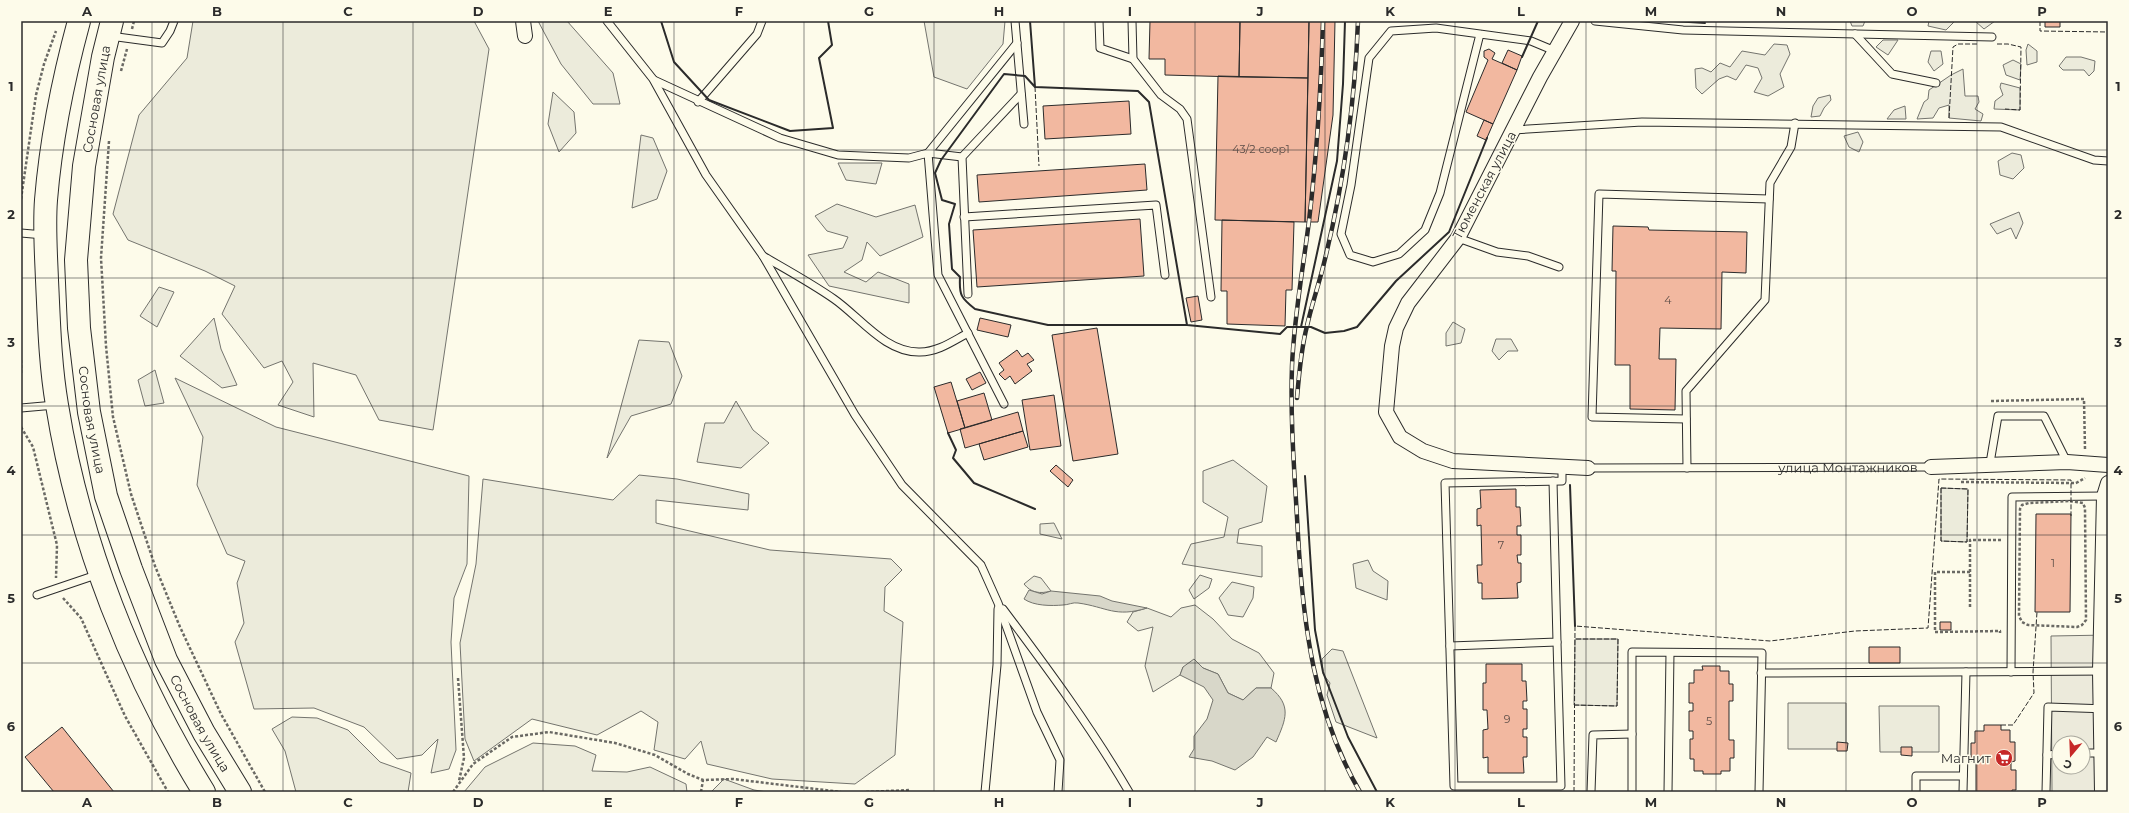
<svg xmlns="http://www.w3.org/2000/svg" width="2129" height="813" font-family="Montserrat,sans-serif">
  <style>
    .green { fill: #ecebdb; stroke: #74746e }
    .parking { fill: #eceadb; stroke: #74746e; fill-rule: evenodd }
    .water { fill: #d8d7c9; stroke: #74746e }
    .building { fill: #f2b8a0; stroke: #2b2b2b }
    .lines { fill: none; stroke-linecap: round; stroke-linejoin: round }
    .lane-casing { stroke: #2b2b2b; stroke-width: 9 }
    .street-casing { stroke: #2b2b2b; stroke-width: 16 }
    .primary-casing { stroke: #2b2b2b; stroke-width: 24 }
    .path { stroke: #6a6964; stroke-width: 2.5; stroke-dasharray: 3 2; stroke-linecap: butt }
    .lane { stroke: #fdfbea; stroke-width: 7 }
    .street { stroke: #fdfbea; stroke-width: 14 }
    .primary { stroke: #fdfbea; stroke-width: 22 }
    .rail-casing { stroke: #2b2b2b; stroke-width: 4.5 }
    .rail { stroke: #fdfbea; stroke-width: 3; stroke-dasharray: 9; stroke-linecap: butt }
    .fence { stroke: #2b2b2b; stroke-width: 1; stroke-dasharray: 5 2; stroke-linecap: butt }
    .wall { stroke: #2b2b2b; stroke-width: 2 }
    .grid { fill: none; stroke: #2b2b2b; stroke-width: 1; stroke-opacity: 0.55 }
    .labels { text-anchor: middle; stroke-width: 3; stroke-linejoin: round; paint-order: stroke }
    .number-label { font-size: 11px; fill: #5d4e48 }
    .street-label { font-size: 13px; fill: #2b2b2b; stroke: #fdfbea }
    .poi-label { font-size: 13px; fill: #2b2b2b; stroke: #fdfbea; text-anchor: end }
    .neatline { fill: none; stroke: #2b2b2b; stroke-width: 1.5 }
    .grid-label { font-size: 13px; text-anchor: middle; font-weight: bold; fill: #2b2b2b }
  </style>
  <rect width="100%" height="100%" fill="#fdfbea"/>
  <!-- green -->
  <path class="green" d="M193,21H474L489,49L433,430L379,420L356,375L313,363L314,417L278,405L293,382L282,361L264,368L222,314L235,286L205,271L128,240L113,214L139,115L187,58Z
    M538,21H567L613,73L620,104H593L561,64Z
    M924,21H1005L1003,44L967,89L934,77Z
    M1850,21H1865L1863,26H1852Z
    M1929,21H1955L1946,30L1928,26Z
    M1975,21H1995L1984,29Z
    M1883,40H1898L1888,55L1876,47Z
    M1774,44L1787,45L1790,54L1780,74L1784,87L1768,96L1754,92L1762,78L1758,68L1746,65L1736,80L1727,76L1719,79L1702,94L1696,88L1695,69L1702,68L1711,72L1720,63L1730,67L1742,51L1765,55Z
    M2028,44L2037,51V62L2027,65L2026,50Z
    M1931,51H1941L1943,64L1934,71L1928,62Z
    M2066,57H2081L2095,61L2094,71L2089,76L2084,70H2063L2059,66Z
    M2013,60L2021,64L2020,80L2006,75L2003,65Z
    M1963,69L1965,96H1978L1979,102L1975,109L1983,114L1981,121L1949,118V105L1939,108L1933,118L1917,119L1924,102L1928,99L1929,90L1951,75Z
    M2001,83L2020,88V110L1994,109L1995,101L2003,95L2000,87Z
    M553,92L574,112L576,133L559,152L548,124Z
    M1830,95L1831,100L1824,108L1820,116L1811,117L1813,106L1818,98Z
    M1905,106L1906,119H1887L1894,110Z
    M1858,132L1863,142L1859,152L1849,147L1844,136Z
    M641,135L653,138L667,171L657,199L632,208Z
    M2012,153L2021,155L2024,168L2013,179L2000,175L1998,161Z
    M838,163H882L876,184L846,180Z
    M837,204L876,217L915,205L923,237L880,256L867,242L862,260L844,272L866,282L878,272L909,284V303L829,286L808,255L843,248L848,237L827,231L815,216Z
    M2019,212L2023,223L2016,239L2011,228L1997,234L1990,224Z
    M159,287L174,292L157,327L140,316Z
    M214,318L221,349L237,385L222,388L180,356Z
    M1453,322L1465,329L1461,343L1446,346V333Z
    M1496,339H1511L1518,351H1508L1499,360L1492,351Z
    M639,340L669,342L682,376L671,404L631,416L607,458Z
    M155,370L164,403L145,406L138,380Z
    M175,378L276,427L469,476L467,564L454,598L451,642L456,750L449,769L431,773L438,739L422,755L397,759L364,727L314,708L254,709L235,642L244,623L237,583L245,561L227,554L197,485L203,437Z
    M736,401L753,430L769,443L741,468L697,462L705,423H724Z
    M1233,460L1267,486L1262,522L1239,529L1237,543L1262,546V577L1182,564L1191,544L1224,537L1228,517L1203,502V471Z
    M639,475L677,479L749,494L748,510L656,500V523L770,550L891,559L902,570L885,587L884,611L903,622L895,755L855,784L772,779L707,764L701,741L685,759L654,750L658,722L641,711L597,735L532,719L474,761L465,739L460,643L476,564L483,479L613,500Z
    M1941,488L1968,489L1967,542L1941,541Z
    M1054,523L1062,539L1040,534V524Z
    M1368,560L1373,571L1388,581L1387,600L1356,588L1353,564Z
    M1200,575L1212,579L1209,588L1194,599L1189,590Z
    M1034,576L1041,578L1051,591C1040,594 1031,593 1024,584Z
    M1232,582L1254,587L1253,598L1243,617L1228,615L1219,598Z
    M1195,605L1213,619L1232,639L1259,653L1274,673L1271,688H1256L1243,700L1228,693L1218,674L1203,668L1183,667L1180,675L1153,692L1145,666L1153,627L1138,631L1127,622L1133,612L1147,608L1171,617L1181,608Z
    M1575,639H1618L1617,706L1574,705Z
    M1332,649L1343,651L1377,738L1336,722L1327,695L1330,683L1323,674L1322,659Z
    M1788,703H1846V749H1788Z
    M1879,706H1939V752H1880Z
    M292,717L317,718L348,730L380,762L411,773L408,792H296L285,751L272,729Z
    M533,743L575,746L596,755L592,771L627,772L650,767L686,784L687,792H464L485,767Z
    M724,779L754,790L767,792H711Z"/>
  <!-- parking -->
  <path class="parking" d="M2108,635V792H2052L2051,636ZM2059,743H2083V767H2059Z"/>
  <!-- water -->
  <path class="water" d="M1029,590L1042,594L1051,591L1100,596L1112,601L1147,608C1115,618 1107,607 1078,603C1073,602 1068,605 1063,605C1051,606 1034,606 1024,599Z
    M1194,659L1203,668L1218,674L1228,693L1243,700L1256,688H1271C1292,706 1286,719 1276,742L1267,737L1253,757L1235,770L1212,761L1189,757L1194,749V736L1207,719L1213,700L1204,687L1180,675L1183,667Z"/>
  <!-- building -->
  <path class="building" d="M1150,21H1240L1239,77L1165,75V59H1149Z
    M1240,21H1309L1308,78L1239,77Z
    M1309,21H1335L1333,115L1318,222H1305Z
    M2045,21H2060V27H2045Z
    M1489,49L1495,53L1492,59L1517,70L1493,124L1466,112L1488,60L1484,57V51Z
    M1508,50L1522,56L1517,70L1502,63Z
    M1218,76L1308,78L1305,222L1215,220Z
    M1129,101L1131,134L1045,139L1043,106Z
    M1484,120L1493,124L1486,140L1477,136Z
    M1145,164L1147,190L979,202L977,175Z
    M1140,219L1144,276L977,287L973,230Z
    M1222,220L1294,222L1292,290H1286L1285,326L1227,324V291H1221Z
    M1613,226L1648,227L1649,230L1747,232L1746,273L1722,272L1721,329L1660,328L1659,359H1676L1675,410L1630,409V365H1615L1616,271H1612Z
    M1198,296L1202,320L1191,322L1186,298Z
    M980,318L1011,325L1008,337L977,330Z
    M1097,328L1118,454L1073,461L1052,335Z
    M1017,350L1022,357L1028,353L1034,360L1027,364L1032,371L1015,384L1010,376L1005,380L999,374L1004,370L999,363Z
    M980,372L986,383L972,390L966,379Z
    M951,382L965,428L948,433L934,387Z
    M984,393L992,420L965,428L957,401Z
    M1054,395L1061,446L1030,450L1022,400Z
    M1018,412L1023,431L965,448L960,429Z
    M1023,431L1028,447L984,460L979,444Z
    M1056,465L1073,480L1068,487L1050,471Z
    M1516,489V507H1520L1521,526H1517V535H1521V555H1517L1518,563H1521V582L1517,583L1518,598L1482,599V583H1478L1477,565H1482L1481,525L1477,526V509L1481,508L1480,490Z
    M2036,514H2071L2070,612H2035Z
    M1940,622H1951V630H1940Z
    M1869,647H1900V663H1869Z
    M1486,664H1522V681H1526L1527,701H1523V709H1527V729H1523V737H1527V757H1523L1524,773H1488V757L1483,758V730L1488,729L1487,710H1483V683H1486Z
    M1702,666H1720V671H1729V684H1733V701H1729V740H1734V758H1730V771H1721V774H1703V771H1694V759H1690V739H1693V731H1689V711H1693V703H1689V683H1694V670H1703Z
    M1984,725H2001V730H2010V742H2015V761L2011,762V770H2016V790H2012V792H1976V761H1971V743H1975V731H1984Z
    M62,727L114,792H54L25,757Z
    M1837,742L1848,743L1847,751H1837Z
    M1901,747H1912V756L1901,755Z"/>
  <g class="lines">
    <defs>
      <g id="lane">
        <path d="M607,21L653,79L706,175L763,256L855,415L902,485L981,565L998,603L1037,712L1060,760L1058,792"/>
        <path d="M1015,21L1024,124"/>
        <path d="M1099,21L1100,48L1133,59"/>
        <path d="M1132,21L1133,59L1161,95L1180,109L1187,119L1211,297"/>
        <path d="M1595,21L1683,30L1992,37"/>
        <path d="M1480,34L1440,193L1425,230L1399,254L1373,262L1350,255L1341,234L1351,185L1369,58L1391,31L1436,28L1531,41L1555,51"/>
        <path d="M1855,34L1892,74L1936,83"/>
        <path d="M110,36L162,43L170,31L174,21"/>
        <path d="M654,80L780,138L838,155L909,158L928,153L1017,43"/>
        <path d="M698,102L757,34L762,21"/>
        <path d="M1513,130L1642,122L2001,127L2094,160L2108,161"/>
        <path d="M962,157L928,153L938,275L1004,404"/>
        <path d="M964,217L1156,205L1165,275"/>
        <path d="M21,233L44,235"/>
        <path d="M1458,238L1497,252L1528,256L1559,267"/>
        <path d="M763,256C787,270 811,283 834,299C860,317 885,353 920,352C938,352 953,341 968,333"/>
        <path d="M968,294L962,157L1021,94"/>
        <path d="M21,408L55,405"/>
        <path d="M1686,419L1592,417L1599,194L1769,199"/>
        <path d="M1990,463L1998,416H2044L2067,462"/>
        <path id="s1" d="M1588,468L1931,467"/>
        <path d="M1687,468L1686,391L1765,300L1770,183L1791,147L1795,123"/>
        <path d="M37,595L99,574"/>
        <path d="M1003,609C1048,669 1091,727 1129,792"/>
        <path d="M1557,642L1561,786H1454L1445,483L1562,481V467"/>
        <path d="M1450,646L1557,642L1553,481"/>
        <path d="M2011,672L2012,497L2104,496"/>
        <path d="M1761,673L2108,671"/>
        <path d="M2083,753H2103"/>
        <path d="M2047,755L2059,754"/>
        <path d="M985,792L997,665L998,609"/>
        <path d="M1591,792L1593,735L1632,734"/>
        <path d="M1632,792V652L1762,653L1759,792"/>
        <path d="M1668,792L1670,653"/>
        <path d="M1916,792V776H1963"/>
        <path d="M1963,792L1966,672"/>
        <path d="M2046,792L2048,707L2108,709"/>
      </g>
      <path id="street" d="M523,21L525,36
        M1572,21L1540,77L1458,238L1408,303L1396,328L1392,346L1386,412L1400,437L1423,451L1453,461L1588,468
        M1931,467L2067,462L2108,465
        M2102,792L2100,671L2104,496L2108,483"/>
      <g id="primary">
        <path d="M79,21C63,80 51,139 46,200C44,226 46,254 47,280C49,322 50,364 57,405C79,542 132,675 204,792"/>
        <path id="s2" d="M112,21L103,57L84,166L76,260L79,328L89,412L106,496L131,569L166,660L204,733L240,792"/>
      </g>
    </defs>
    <!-- lane casing -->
    <use href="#lane" class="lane-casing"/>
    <!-- street casing -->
    <use href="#street" class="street-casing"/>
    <!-- primary casing -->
    <use href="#primary" class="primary-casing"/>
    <!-- path -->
    <path class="path" d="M132,29L134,21
      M121,71L127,49
      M109,141L101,258L106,346L113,417L131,494L155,566L180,627L221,714L265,792
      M21,199L36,95L44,64L56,31
      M21,360V373
      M1991,401L2084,399L2085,449
      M21,427L33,447L57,545L56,578
      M1961,482L2070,483H2076L2085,478
      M2070,501L2083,503L2085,508L2086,620L2082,625L2077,627L2028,625L2022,622L2019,616L2020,509L2022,505L2029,503Z
      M1970,572H1935V632L2000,631V633
      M63,598L81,618L125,716L168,792
      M1970,607V540H2001
      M458,678L464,758L459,781
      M453,792L473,764L512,737L549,732L615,743L655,755L688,774L703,780L733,779L841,792
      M701,792L703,780
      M866,792L910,790"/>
    <!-- lane -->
    <use href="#lane" class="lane"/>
    <!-- street -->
    <use href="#street" class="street"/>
    <!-- primary -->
    <use href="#primary" class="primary"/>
    <defs>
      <path id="rail" d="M1323,21C1321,88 1317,154 1309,221C1303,269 1294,317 1292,366C1290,422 1295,479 1298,535C1303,624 1314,713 1360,792
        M1297,398C1299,374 1301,349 1307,326C1312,303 1320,281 1325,259C1344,181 1355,100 1358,21"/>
    </defs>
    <!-- rail casing -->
    <use href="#rail" class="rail-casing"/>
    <!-- rail -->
    <use href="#rail" class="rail"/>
    <!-- fence -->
    <path class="fence" d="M1780,21H1790
      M2040,21V31L2108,32
      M1997,44H2008L2021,47L2020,110L2005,109
      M1035,87L1039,166
      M1949,118L1953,47L1958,44H1978
      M1941,488L1968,489L1967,542L1941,541Z
      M1574,705L1617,706L1618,639H1575
      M2001,725H2013L2034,693L2033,672L2037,612
      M1574,792L1575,626L1770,641L1855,631L1928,628L1939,479L2071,480V516"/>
    <!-- wall -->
    <path class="wall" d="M661,21L674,62L709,100L790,131L833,128L819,58L832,45L828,21
      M1030,21L1035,87
      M1673,21L1705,23
      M1522,57L1538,21
      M1187,325L1149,102L1138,91L1035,87L1025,76L1004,74L941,160L935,173L942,200L955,204L949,224L952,269L960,277C959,295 961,298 975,309L1048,325H1187L1280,334L1287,327H1311L1325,333L1344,331L1357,327L1396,281L1449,232L1487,138
      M1301,327L1337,161L1343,84L1345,21
      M948,433L956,450L953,458L974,483L1035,509
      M1305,476L1315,630L1323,672L1348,737L1377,792
      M1570,485L1575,626"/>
  </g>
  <!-- grid -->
  <path class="grid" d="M152,21V792M283,21V792M413,21V792M543,21V792M674,21V792M804,21V792M934,21V792M1064,21V792M1195,21V792M1325,21V792M1455,21V792M1586,21V792M1716,21V792M1846,21V792M1977,21V792M21,150H2108M21,278H2108M21,406H2108M21,535H2108M21,663H2108"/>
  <!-- icons -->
  <defs>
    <symbol id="supermarket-disc" viewBox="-11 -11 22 22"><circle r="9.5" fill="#c62828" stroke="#fdfbea"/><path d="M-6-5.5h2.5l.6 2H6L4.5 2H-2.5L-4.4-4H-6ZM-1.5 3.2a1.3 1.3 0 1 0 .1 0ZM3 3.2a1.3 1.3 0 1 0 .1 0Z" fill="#fff"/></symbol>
  </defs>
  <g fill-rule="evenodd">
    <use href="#supermarket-disc" x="1994" y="748" width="20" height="20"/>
  </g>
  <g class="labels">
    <!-- number labels -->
    <g class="number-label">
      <text x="1261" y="153">43/2 соор1</text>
      <text x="1668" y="304">4</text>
      <text x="1501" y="549">7</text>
      <text x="2053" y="567">1</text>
      <text x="1507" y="723">9</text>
      <text x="1709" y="725">5</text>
    </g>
    <!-- street labels -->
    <g class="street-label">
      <text transform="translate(96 99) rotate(-80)" y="5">Сосновая улица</text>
      <text transform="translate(1484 185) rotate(-62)" y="5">Тюменская улица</text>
      <text dy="5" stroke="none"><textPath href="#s2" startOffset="403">Сосновая улица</textPath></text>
      <text dy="5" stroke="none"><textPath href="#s1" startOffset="260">улица Монтажников</textPath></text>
      <text dy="5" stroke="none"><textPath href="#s2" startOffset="727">Сосновая улица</textPath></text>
    </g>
    <!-- poi labels -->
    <g class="poi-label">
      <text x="1991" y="763">Магнит</text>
    </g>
  </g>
  <!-- border -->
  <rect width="2129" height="813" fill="none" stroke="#fdfbea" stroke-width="44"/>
  <!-- north arrow -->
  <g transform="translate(2071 755) rotate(199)"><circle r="19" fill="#fdfbea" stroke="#a9a89e"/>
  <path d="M0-3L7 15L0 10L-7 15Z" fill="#c62828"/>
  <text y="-6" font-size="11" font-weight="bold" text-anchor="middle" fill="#2b2b2b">С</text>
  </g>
  <rect x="22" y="22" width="2085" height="769" class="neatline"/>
  <g class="grid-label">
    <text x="87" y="16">A</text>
    <text x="217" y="16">B</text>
    <text x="348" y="16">C</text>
    <text x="478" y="16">D</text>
    <text x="608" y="16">E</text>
    <text x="739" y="16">F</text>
    <text x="869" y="16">G</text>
    <text x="999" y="16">H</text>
    <text x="1130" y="16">I</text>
    <text x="1260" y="16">J</text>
    <text x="1390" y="16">K</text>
    <text x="1521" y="16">L</text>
    <text x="1651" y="16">M</text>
    <text x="1781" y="16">N</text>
    <text x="1912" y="16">O</text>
    <text x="2042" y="16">P</text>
    <text x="11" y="91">1</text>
    <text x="2118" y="91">1</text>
    <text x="11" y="219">2</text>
    <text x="2118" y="219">2</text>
    <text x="11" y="347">3</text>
    <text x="2118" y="347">3</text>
    <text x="11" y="475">4</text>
    <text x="2118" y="475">4</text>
    <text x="11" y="603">5</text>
    <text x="2118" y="603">5</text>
    <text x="11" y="731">6</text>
    <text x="2118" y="731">6</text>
    <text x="87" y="807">A</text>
    <text x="217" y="807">B</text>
    <text x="348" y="807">C</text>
    <text x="478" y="807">D</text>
    <text x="608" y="807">E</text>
    <text x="739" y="807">F</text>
    <text x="869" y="807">G</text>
    <text x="999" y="807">H</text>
    <text x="1130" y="807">I</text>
    <text x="1260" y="807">J</text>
    <text x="1390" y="807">K</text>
    <text x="1521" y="807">L</text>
    <text x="1651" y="807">M</text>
    <text x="1781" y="807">N</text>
    <text x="1912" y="807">O</text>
    <text x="2042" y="807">P</text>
  </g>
</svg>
